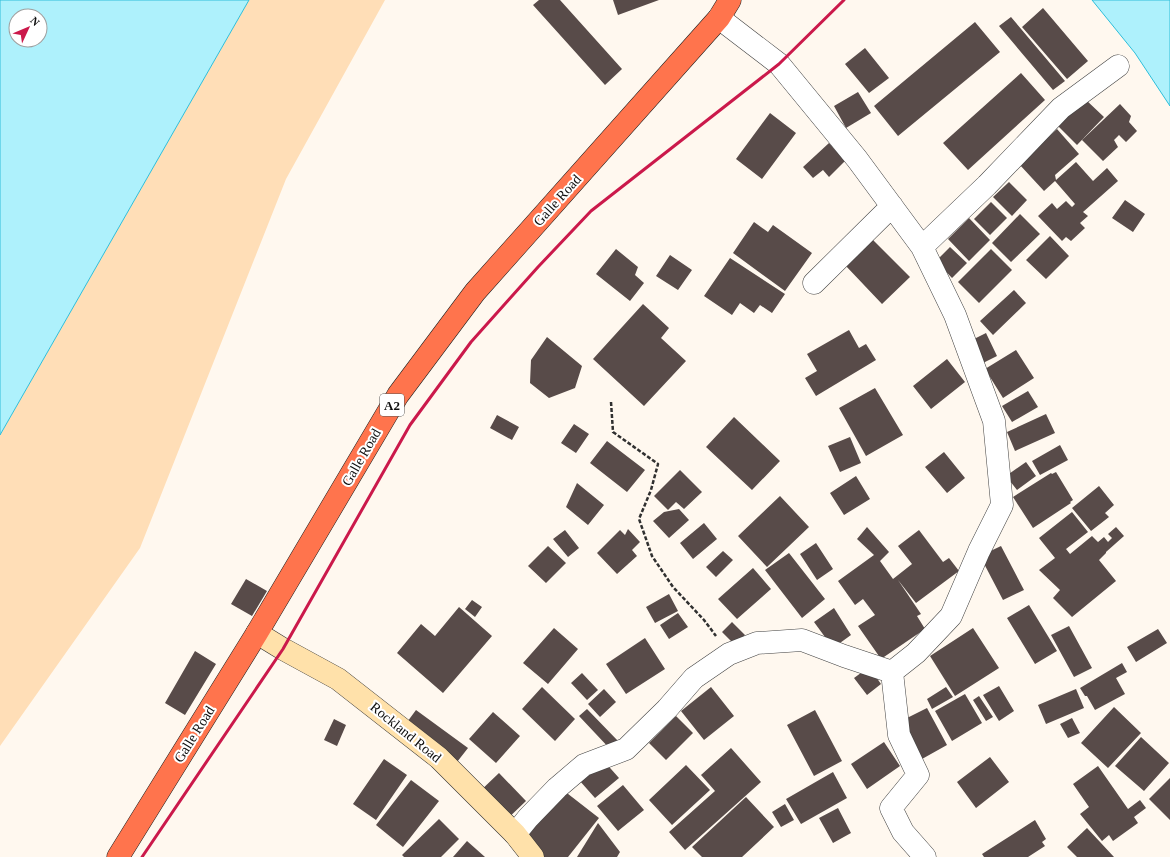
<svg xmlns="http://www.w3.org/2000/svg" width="1170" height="857" font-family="Georgia,serif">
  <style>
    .sand { fill: #ffdeb7 }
    .water { fill: #aef1fc; stroke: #2ebeda; fill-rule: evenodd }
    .building { fill: #584b49 }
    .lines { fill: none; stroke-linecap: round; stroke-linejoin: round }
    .street-casing { stroke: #414141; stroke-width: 23 }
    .secondary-casing { stroke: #303030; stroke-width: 23 }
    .highway-casing { stroke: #1f1f1f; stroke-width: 23 }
    .path { stroke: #303030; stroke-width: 2.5; stroke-dasharray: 4 2; stroke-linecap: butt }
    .street { stroke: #fff; stroke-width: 22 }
    .secondary { stroke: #ffe1aa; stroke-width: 22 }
    .highway { stroke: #ff744d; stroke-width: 22 }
    .rail { stroke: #cb194b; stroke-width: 3 }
    .labels { text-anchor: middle; stroke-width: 4; stroke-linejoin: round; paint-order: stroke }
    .shield { fill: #fff; stroke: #565656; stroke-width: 1 }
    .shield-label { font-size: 13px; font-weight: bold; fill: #0e0e0e }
    .street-label { font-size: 14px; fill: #0e0e0e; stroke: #fff }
  </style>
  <rect width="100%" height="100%" fill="#fff8ef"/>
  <!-- sand -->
  <path class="sand" d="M249,0H385L286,179L140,548L0,746V435Z"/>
  <!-- water -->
  <path class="water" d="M0,0H249L0,435ZM16,16H40V40H16Z
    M1092,0H1170V106L1135,53Z"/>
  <!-- building -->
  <path class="building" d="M539,0H560L622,69L605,85L533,5Z
    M613,0H659L618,15Z
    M1043,8L1088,61L1067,79L1022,27Z
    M1011,17L1065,81L1053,90L999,26Z
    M975,22L1000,52L898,136L874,106Z
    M865,48L889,78L869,93L845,64Z
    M1021,73L1045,100L968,170L943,143Z
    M858,92L871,113L846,128L834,106Z
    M1085,99L1104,117L1077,145L1058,126Z
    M1120,104L1131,116L1129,122L1137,131L1126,142L1119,135L1114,140L1118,147L1103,161L1082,140Z
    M770,113L796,133L762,179L736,159Z
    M1057,129L1079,154L1055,175L1056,180L1076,162L1093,181L1107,168L1118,181L1083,212L1088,216L1080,223L1085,228L1071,241L1066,237L1062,241L1038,216L1052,203L1057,209L1066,201L1072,207L1075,204L1055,181L1044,191L1019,164Z
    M829,143L845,161L829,177L823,170L813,178L803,167Z
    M1009,182L1027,200L1012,216L993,197Z
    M1125,200L1145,214L1133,232L1112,218Z
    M991,202L1007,218L990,235L974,219Z
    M1020,214L1040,234L1011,262L992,243Z
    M969,218L990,240L969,261L948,239Z
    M754,222L768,232L773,225L812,253L785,291L733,253Z
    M1050,236L1069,256L1046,279L1026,260Z
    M872,239L910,277L882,304L845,265Z
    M950,247L967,263L952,278L936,261Z
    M616,249L638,267L635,275L644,283L630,301L596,274Z
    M991,249L1012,270L979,303L958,282Z
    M670,255L692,270L678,290L656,276Z
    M730,258L785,294L772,313L760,305L754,313L740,303L732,315L704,296Z
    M1014,290L1026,303L993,335L980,321Z
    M643,304L669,328L661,338L686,361L644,406L593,359Z
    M849,330L859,348L866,344L876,360L816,396L805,378L817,371L807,354Z
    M986,333L997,356L983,363L972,340Z
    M547,337L582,366L575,388L549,398L530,383L531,360Z
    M1016,350L1034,378L1003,398L985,369Z
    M947,359L965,382L931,409L913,386Z
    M875,388L903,435L866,456L839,408Z
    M1028,391L1038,407L1012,422L1002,406Z
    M1046,414L1055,433L1015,451L1007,432Z
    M497,415L519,427L512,440L490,428Z
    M734,417L780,461L752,490L706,447Z
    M574,424L589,434L576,453L561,443Z
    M850,437L861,463L840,472L828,446Z
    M607,441L645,470L627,492L590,463Z
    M1060,445L1068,460L1040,475L1032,461Z
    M944,452L965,478L947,493L925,467Z
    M1026,462L1036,476L1017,490L1006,476Z
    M680,470L702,492L684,509L676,502L668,510L654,496Z
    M1056,472L1073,500L1070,502L1071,503L1033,528L1013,497L1051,473L1052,474Z
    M856,476L870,499L844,515L830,493Z
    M577,483L604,505L588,525L566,507Z
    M1099,486L1114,505L1105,513L1109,517L1091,531L1072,508Z
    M780,496L809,527L767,567L738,536Z
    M679,509L689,520L669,538L653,521L664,512Z
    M1072,512L1088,532L1066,549L1070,554L1092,536L1098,542L1104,537L1108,542L1112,538L1108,534L1116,527L1124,536L1106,552V553L1099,560L1116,581L1072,617L1053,598L1060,590L1039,570L1055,558L1039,538Z
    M704,523L717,539L693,559L680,543Z
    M867,527L889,552L880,561L893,579L912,564L898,546L919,530L943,562L949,558L959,571L916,603L898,580L921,614L917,616L925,629L881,659L858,626L875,615L863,599L855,605L838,581L874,555L857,539Z
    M628,529L640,542L632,550L637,556L617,574L597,553L620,530L625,535Z
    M565,530L579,548L568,557L553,539Z
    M816,543L833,569L817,580L800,554Z
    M548,546L566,563L546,583L528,566Z
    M1001,546L1024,590L1003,600L980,556Z
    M723,551L733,560L716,577L706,567Z
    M789,553L825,599L802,618L765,570Z
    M753,568L771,589L737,619L718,599Z
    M246,579L267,591L252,616L231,604Z
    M669,594L678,611L655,623L646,607Z
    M472,600L482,607L475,617L465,609Z
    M1029,605L1057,651L1035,664L1007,618Z
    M459,607L492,636L443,693L397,653L421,624L435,636Z
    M834,608L851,635L833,648L814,622Z
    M678,613L688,627L669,639L660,625Z
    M732,622L745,635L735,645L722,632Z
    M1069,626L1092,668L1074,677L1051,635Z
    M554,628L578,649L548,684L523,663Z
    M973,628L999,668L955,696L930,656Z
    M1158,629L1167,643L1136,662L1127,647Z
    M645,638L665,669L626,694L606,664Z
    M195,651L216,664L185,715L165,703Z
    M1122,663L1127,672L1116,678L1125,694L1095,710L1087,696H1085L1080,688Z
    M869,667L881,684L867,695L854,678Z
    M582,673L598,690L587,700L571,683Z
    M999,686L1014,711L999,721L983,695Z
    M542,687L575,719L555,741L522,709Z
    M711,687L734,716L704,740L681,711Z
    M946,687L953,697L932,709L927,699Z
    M604,689L616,702L600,717L588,704Z
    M1076,689L1084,708L1046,724L1038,705Z
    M965,694L982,723L952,741L935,711Z
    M979,696L993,717L986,721L973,700Z
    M1114,707L1141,733L1108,768L1081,743Z
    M927,708L947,745L922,759L901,721Z
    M587,709L619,742L611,750L579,716Z
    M416,710L468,748L450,771L399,733Z
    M815,710L842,761L814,776L787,725Z
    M493,712L520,736L496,763L469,739Z
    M676,716L693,733L666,760L649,743Z
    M1072,718L1080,733L1068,738L1060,724Z
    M334,719L346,725L337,746L324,740Z
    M1141,737L1169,763L1144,791L1115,766Z
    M884,742L900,766L867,789L851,764Z
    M731,748L761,782L685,850L669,832L715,791L701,775Z
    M990,757L1009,782L976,808L957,782Z
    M384,759L407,775L376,820L353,804Z
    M603,760L619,778L595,798L579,780Z
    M686,765L710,790L672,825L649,800Z
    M1098,766L1128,809L1140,800L1146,808L1134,817L1138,823L1113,841L1109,835L1102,841L1080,814L1089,807L1073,784Z
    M833,772L847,798L801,824L786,799Z
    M499,773L526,801L503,823L476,795Z
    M1170,778V820L1149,799Z
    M411,780L439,801L403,847L376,825Z
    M623,785L644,810L618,831L597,806Z
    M563,790L599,818L568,857H542L523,842Z
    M746,797L774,827L742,857H702L692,847Z
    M785,804L794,820L781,827L772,812Z
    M838,808L851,833L833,843L819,818Z
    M439,819L459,839L441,857H404L402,855Z
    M1035,820L1046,839L1042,842L1045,846L1028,857H984L982,854Z
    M598,823L620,852L617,857H577Z
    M1087,828L1114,857H1077L1067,847Z
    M467,841L485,857H453Z"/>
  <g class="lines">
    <defs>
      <path id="street" d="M922,247L987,185L1061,108L1118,66
        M814,283L892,206
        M892,672L899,735L918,775L891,808L903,832L925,857
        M515,834L528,818L557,788L584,765L626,749L667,709L694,678L729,654L757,643L802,640L844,656L892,672L916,653L951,616L979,551L1002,505L994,421L955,315L922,247L857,159L779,64L719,18"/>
      <path id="secondary" d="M257,633L283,649L338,679L439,758L515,834L533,857"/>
      <path id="highway" d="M118,857L257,633L398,395L475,292L719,18L730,0"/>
    </defs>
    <!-- street casing -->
    <use href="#street" class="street-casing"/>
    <!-- secondary casing -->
    <use href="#secondary" class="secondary-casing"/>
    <!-- highway casing -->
    <use href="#highway" class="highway-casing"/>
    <!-- path -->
    <path class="path" d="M611,402L613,432L658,464L651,490L639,519L652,556L673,587L704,620L716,636"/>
    <!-- street -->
    <use href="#street" class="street"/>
    <!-- secondary -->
    <use href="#secondary" class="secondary"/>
    <!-- highway -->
    <use href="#highway" class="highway"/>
    <!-- rail -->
    <path class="rail" d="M142,857L283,649L410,425L471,342L538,267L591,211L779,64L844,0"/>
  </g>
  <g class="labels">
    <!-- shield labels -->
    <rect class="shield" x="380" y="394" width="24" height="22" rx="3"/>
    <g class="shield-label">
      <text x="392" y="410">A2</text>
    </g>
    <!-- street labels -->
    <g class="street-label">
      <text transform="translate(557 200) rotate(-48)" y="5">Galle Road</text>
      <text transform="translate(361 457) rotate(-60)" y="5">Galle Road</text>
      <text transform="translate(406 732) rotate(39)" y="5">Rockland Road</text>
      <text transform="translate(194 734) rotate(-58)" y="5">Galle Road</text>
    </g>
  </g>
  <!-- north arrow -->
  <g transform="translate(28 28) rotate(46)"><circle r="19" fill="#ffffff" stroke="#9f9f9f"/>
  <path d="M0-3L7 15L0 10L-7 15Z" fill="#cb194b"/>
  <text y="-6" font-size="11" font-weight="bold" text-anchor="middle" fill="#0e0e0e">N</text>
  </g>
</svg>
